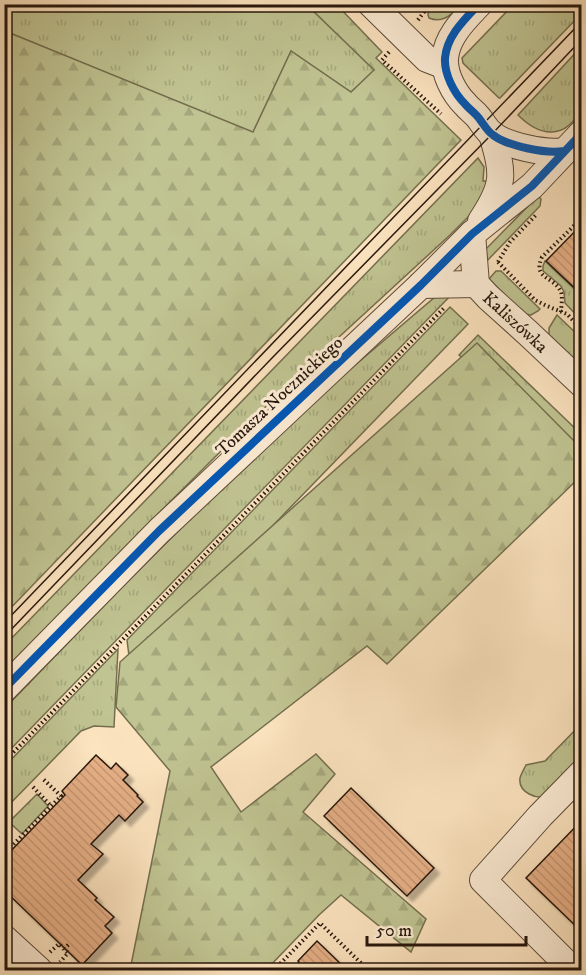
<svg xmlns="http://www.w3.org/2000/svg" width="586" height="975" font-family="'IM FELL DW Pica',serif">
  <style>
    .grass { fill: url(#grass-tufts); stroke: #746e4f; stroke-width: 1.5 }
    .forest { fill: url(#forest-firs); stroke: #746e4f; stroke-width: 1.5 }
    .building { fill: url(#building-back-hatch); stroke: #27170c; stroke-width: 1.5; filter: url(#shadow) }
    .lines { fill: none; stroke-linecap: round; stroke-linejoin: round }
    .minor-casing { stroke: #5c4a39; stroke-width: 28 }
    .path { stroke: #27170c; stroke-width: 4; stroke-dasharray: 1.5 3; stroke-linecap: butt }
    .minor { stroke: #fdedd6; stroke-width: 26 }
    .tram { stroke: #27170c; stroke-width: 1.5 }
    .cycleway-casing { stroke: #fdedd6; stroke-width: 11 }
    .cycleway { stroke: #0057b8; stroke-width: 8 }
    .labels { text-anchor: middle; stroke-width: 6; stroke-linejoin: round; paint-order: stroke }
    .street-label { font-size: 18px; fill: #27170c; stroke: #fdedd6 }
  </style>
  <defs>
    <pattern id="grass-tufts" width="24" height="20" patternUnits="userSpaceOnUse" patternTransform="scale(1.5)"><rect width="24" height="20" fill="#c0c492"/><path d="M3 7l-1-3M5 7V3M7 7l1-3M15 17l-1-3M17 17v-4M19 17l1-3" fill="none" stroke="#a5a87d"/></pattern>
    <pattern id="forest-firs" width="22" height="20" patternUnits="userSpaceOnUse" patternTransform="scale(1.5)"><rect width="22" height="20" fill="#c0c492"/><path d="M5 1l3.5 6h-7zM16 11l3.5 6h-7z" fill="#a5a87d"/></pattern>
    <pattern id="building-back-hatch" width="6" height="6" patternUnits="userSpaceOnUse" patternTransform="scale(1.5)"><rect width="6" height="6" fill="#e6af86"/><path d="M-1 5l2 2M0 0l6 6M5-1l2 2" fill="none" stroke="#c59672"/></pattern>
    <filter id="shadow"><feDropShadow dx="5.5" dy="5.5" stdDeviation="1.5" flood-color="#0004"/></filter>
  </defs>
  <rect width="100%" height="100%" fill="#fce4c0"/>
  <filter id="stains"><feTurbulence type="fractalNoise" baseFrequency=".00333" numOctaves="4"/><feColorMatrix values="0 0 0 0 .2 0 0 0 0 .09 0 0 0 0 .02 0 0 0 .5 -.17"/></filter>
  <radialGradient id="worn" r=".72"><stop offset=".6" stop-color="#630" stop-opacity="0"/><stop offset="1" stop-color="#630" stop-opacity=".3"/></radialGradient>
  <!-- grass -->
  <path class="grass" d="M4,5H307L375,70L351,92L291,51L253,133L5,31Z
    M429,5V4L461,5C452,14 443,24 429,18L428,15Z
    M513,5H581V14L500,98H499L463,63L462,58Z
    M581,47V112C575,119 568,129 558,131C543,135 528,125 518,115Z
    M478,158L484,167L483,181H489L475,210L450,235L302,371L240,432L142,530L5,674V645Z
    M538,196L541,199L540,206L483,265L484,251Z
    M545,261L581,295V320L565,303L564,292L561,286L543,271V266Z
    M496,271H501L540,309L538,311L531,315L524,314L489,279Z
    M455,291L5,755V708L125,584L286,424L435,297Z
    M450,307L468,324L131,672L127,640Z
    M557,315L581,338V360H574L549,336V328Z
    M478,335L581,434V473L459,355Z
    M118,649L114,727L94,726L81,731L5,809V766Z
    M581,724V760C574,768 556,790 548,795C537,801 518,792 520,778C521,774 524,769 526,765L545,761Z
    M37,794L48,806L22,834L9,822Z"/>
  <!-- forest -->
  <path class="forest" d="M307,5H337L382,52L376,58L461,140L5,614V31L253,132L291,51L351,92L374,70Z
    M477,343L581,448V476L387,664L367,646L211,767L241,812L316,754L335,774L303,812L426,919L411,952L341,895L319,915L266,970H130L170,771L116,707L120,662Z"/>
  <!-- building -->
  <path class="building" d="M582,224V295L546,261Z
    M96,755L111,769L116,763L128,775L123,780L138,795L137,796L143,802L125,821L119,815L91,844L103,854L78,880L97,898L95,900L114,917L105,926L112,933L82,965L4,890V858L65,795L62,791Z
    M351,788L434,868L407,896L324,816Z
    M582,820V932L526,878Z
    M317,941L347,970H291L299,962L298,961Z"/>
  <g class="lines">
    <defs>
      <g id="minor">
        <path d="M371,4L427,59L445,66"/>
        <path d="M479,4C464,20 447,36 445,58C444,74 454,93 465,104C469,109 474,112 478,117C483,123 487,131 493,135C507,146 546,154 564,151"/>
        <path d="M481,221C505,185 504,175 492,134"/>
        <path id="s1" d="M472,234L476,284L488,297L529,334L582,384"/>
        <path d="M421,285L476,284"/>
        <path d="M4,689L159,531L421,285L472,234L532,186L582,133"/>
        <path d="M4,938L39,970"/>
        <path d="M573,970L483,880L540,816L582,773"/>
      </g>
    </defs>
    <!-- minor casing -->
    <use href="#minor" class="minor-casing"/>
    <!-- path -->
    <path class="path" d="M418,20L424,12L425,4
      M389,52L382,60L441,114
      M498,262L510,242L536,215
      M498,262L535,300L547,306L567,314L582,330
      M561,312C561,306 563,298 561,292C554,276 532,279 542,257L582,218
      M4,762L444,308
      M33,787L51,806
      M4,840L11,847
      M4,854L61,796L42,778
      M64,949L69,944
      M50,952L59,944L68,953L60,962
      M274,970L320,923L368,970"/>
    <!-- minor -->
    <use href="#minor" class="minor"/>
    <!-- tram -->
    <path class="tram" d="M4,623L582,21
      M4,637L272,358L492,134L582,39"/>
    <defs>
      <path id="cycleway" d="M479,4C464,20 447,36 445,58C444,74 454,93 465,104C469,109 474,112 478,117C483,123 487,131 493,135C507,146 546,154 564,151
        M4,689L159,531L421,285L472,234L532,186L582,133"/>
    </defs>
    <!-- cycleway casing -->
    <use href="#cycleway" class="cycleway-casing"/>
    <!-- cycleway -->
    <use href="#cycleway" class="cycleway"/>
  </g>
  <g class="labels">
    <!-- street labels -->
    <g class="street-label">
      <text dy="6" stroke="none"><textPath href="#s1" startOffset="105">Kaliszówka</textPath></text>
      <text transform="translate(279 396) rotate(-43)" y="6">Tomasza Nocznickiego</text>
    </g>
  </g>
  <!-- margin -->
  <rect width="586" height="975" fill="none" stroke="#fce4c0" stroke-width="24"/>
  <rect x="6" y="6" width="574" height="963" fill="none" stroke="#27170c" stroke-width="3"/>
  <rect x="12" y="12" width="562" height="951" fill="none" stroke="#27170c" stroke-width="1.5"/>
  <!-- scale -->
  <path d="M367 936v9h159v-9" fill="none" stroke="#27170c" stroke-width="3"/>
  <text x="376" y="936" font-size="18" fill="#27170c" stroke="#fdedd6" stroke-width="4.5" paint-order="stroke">50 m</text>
  <rect width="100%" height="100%" filter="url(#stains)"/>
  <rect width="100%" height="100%" fill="url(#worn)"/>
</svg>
